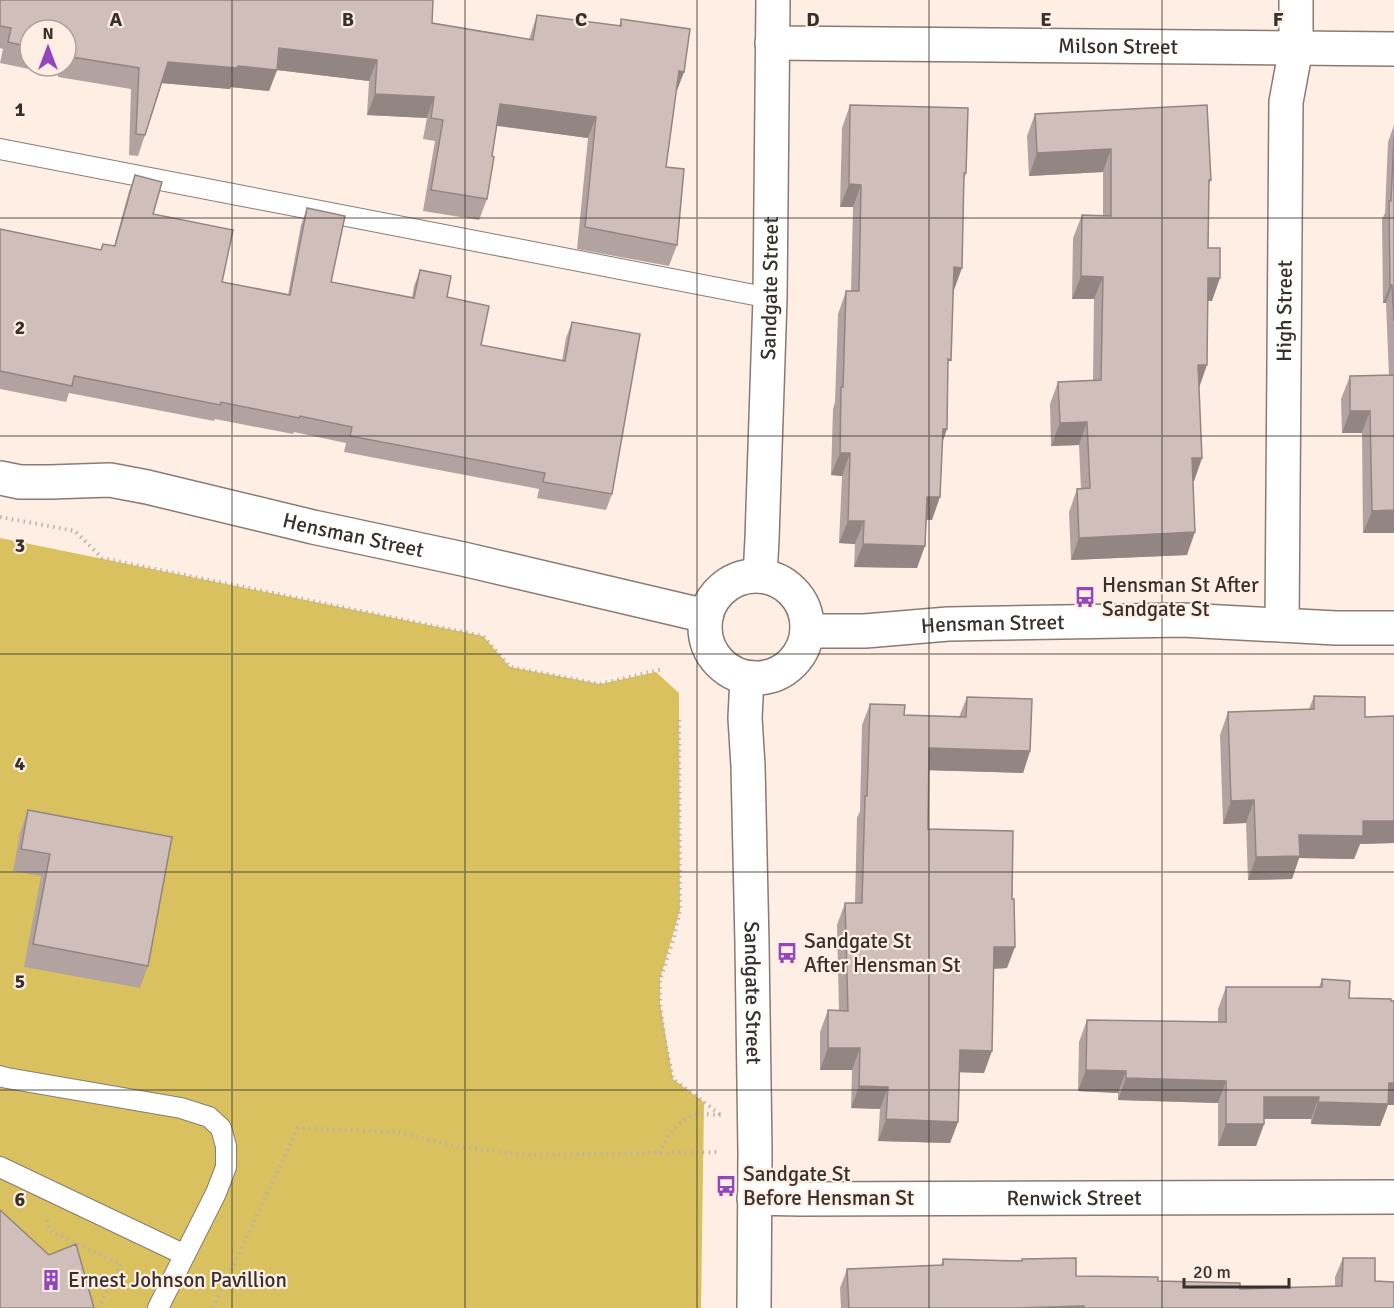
<svg xmlns="http://www.w3.org/2000/svg" width="1394" height="1308" font-family="Signika,sans-serif">
  <style>
    .green { fill: #dac15f }
    .lines { fill: none; stroke-linecap: round; stroke-linejoin: round }
    .lane-casing { stroke: #897b73; stroke-width: 22 }
    .street-casing { stroke: #897b73; stroke-width: 36 }
    .path { stroke: #bdb1a9; stroke-width: 4; stroke-dasharray: 1.5 4.5; stroke-linecap: butt }
    .lane { stroke: #fff; stroke-width: 20 }
    .street { stroke: #fff; stroke-width: 33 }
    .wall { fill: #b3a3a0; fill-rule: evenodd }
    .shaded-wall { fill: #928582 }
    .building { fill: #d0beba; stroke: #928582; stroke-width: 1.5 }
    .grid { fill: none; stroke: #37312d; stroke-width: 1.5; stroke-opacity: 0.55 }
    .labels { text-anchor: middle; stroke-width: 4.5; stroke-linejoin: round; paint-order: stroke }
    .street-label { font-size: 21px; fill: #37312d; stroke: #feeee4 }
    .poi-label { font-size: 21px; fill: #37312d; stroke: #feeee4; text-anchor: start }
    .grid-label { font-size: 20px; text-anchor: middle; font-weight: bold; fill: #37312d; stroke: #feeee4; stroke-width: 4.5; stroke-linejoin: round; paint-order: stroke }
  </style>
  <rect width="100%" height="100%" fill="#feeee4"/>
  <!-- green -->
  <path class="green" d="M0,538L483,636L510,667L600,684L656,672L679,693L680,910L660,979V1003L673,1079L704,1102L701,1308H0Z"/>
  <g class="lines">
    <defs>
      <path id="lane" d="M0,149L770,298
        M0,1076L7,1078L181,1108L209,1117L221,1128L226,1146V1167L216,1193L158,1308
        M0,1167L185,1255"/>
      <g id="street">
        <path id="s1" d="M772,43L1394,49"/>
        <path id="s2" d="M0,478L20,482H50L110,480L147,487L313,527L463,559L706,616"/>
        <circle cx="756" cy="627" r="51"/>
        <path id="s3" d="M760,576L762,539L770,298L773,0"/>
        <path id="s4" d="M1282,625L1286,102L1296,48V0"/>
        <path id="s5" d="M807,631H865L948,624L1183,620L1336,628H1394"/>
        <path id="s6" d="M747,678L745,718L748,766L752,944L755,1152L754,1308"/>
        <path id="s7" d="M754,1198L801,1199L1394,1197"/>
      </g>
    </defs>
    <!-- lane casing -->
    <use href="#lane" class="lane-casing"/>
    <!-- street casing -->
    <use href="#street" class="street-casing"/>
    <!-- path -->
    <path class="path" d="M0,517L75,531L102,558L483,636L510,667L600,684L663,669
      M679,720L680,910L674,937L660,980V1003L664,1036L673,1079L721,1115
      M659,1153C668,1135 679,1117 701,1114C707,1114 715,1115 721,1115
      M47,1220L50,1231L121,1264L98,1308
      M213,1308L298,1128L396,1132L461,1147L526,1155L720,1152"/>
    <!-- lane -->
    <use href="#lane" class="lane"/>
    <!-- street -->
    <use href="#street" class="street"/>
  </g>
  <!-- wall -->
  <path class="wall" d="M0,0L432,23L529,39L537,15L619,26L621,19L684,72L676,92L666,167L677,245L669,266L577,249L588,138L497,126L492,156L487,199L479,220L423,211L435,141L423,139L427,118L367,115L369,81L277,70L269,91L231,87L230,89L162,83L145,135L138,156L129,155L131,89L58,77V75L0,63L3,49L0,48ZM30,30H66V66H30Z
    M850,105L966,173L964,180L953,290L943,442L932,520H927L917,568L854,567L855,544L839,543L842,476L831,475L833,409L835,402L838,314L846,291H851L853,207H840L842,128Z
    M1035,114L1211,180L1209,185L1208,248L1212,301H1208L1199,388L1202,458L1194,481H1193L1187,555L1071,560L1069,512L1077,489H1081L1079,445L1051,446L1050,404L1058,382L1093,380L1094,299H1072L1073,238L1082,215H1103V172L1029,176L1027,136Z
    M1394,125V533H1363L1362,433H1342L1341,399L1350,376H1389L1386,303H1383L1382,219L1385,213L1388,142Z
    M135,175L153,214L222,282L288,295L301,225L307,208L331,282L412,298L414,286L420,270L447,297L481,345L562,361L566,338L572,322L612,494L606,510L537,498L539,489L344,452L346,443L294,432L293,434L215,419L214,421L69,393L66,402L0,389V229L101,250L103,244L114,246L129,191Z
    M1314,696L1365,717L1394,716V843L1360,844L1354,859L1299,858L1292,879L1248,880L1246,823L1223,824L1220,735L1228,712L1309,709Z
    M967,697L1030,751L1023,773L929,770L928,829L1007,968L994,969L984,1073L960,1072L958,1122L950,1143L878,1141L880,1109L851,1108L852,1070H820V1032L828,1010L839,1011L837,925L845,903H855L857,818L860,811L862,725L870,704L904,715L959,717Z
    M28,810L148,966L140,988L24,967L41,876L13,871L20,833Z
    M1322,979L1349,998L1388,1105L1380,1126L1311,1124V1119H1264V1124L1256,1146H1218V1103L1118,1100V1093L1078,1091L1079,1042L1087,1020L1218,1022V1009L1226,987H1319Z
    M1343,1258L1375,1281L1394,1308H841L840,1288L847,1269L941,1265L943,1259L1021,1261L1022,1259L1076,1276L1158,1281L1240,1289L1335,1286V1277Z"/>
  <!-- shaded-wall -->
  <path class="shaded-wall" d="M279,48L377,60L369,81L277,70L269,91L231,87L230,89L160,83L168,62L238,66Z
    M679,71L684,72L676,93Z
    M375,94L434,97L427,118L367,115Z
    M500,104L596,117L588,138L493,125Z
    M1111,149L1103,172L1029,176L1037,153Z
    M849,184L861,185L853,207H840Z
    M954,267L962,268L954,290H946Z
    M1081,276L1103,277L1094,299H1072Z
    M1208,278H1220L1212,301H1200Z
    M1390,285H1392L1386,303H1383Z
    M1198,365H1207L1199,388Z
    M1350,411H1370L1362,433H1342Z
    M1087,422L1079,445L1051,446L1060,423Z
    M943,429H947L939,452Z
    M840,453H850L842,476L831,475Z
    M1192,458H1202L1194,481H1184Z
    M927,497H940L932,520L919,519Z
    M1394,510V533H1363L1372,511Z
    M848,521H864L855,544L839,543Z
    M1195,532L1187,555L1071,560L1079,538Z
    M863,544L925,546L917,568L854,567Z
    M929,748L1030,751L1023,773L921,770Z
    M1254,800L1246,823L1223,824L1231,801Z
    M1363,821H1394V843L1360,844L1354,859L1299,858L1292,879L1248,880L1256,857L1299,835Z
    M994,947H1015L1007,968L986,969Z
    M828,1048H860L852,1070H820Z
    M960,1050L992,1051L984,1073L953,1072Z
    M1086,1070L1126,1071L1118,1093L1078,1091Z
    M1126,1078L1226,1081L1218,1103L1118,1100Z
    M1389,1083H1394V1105H1388L1380,1126L1311,1124L1318,1102Z
    M859,1086L888,1087L880,1109L851,1108Z
    M1264,1097H1319L1311,1119H1256Z
    M886,1119L958,1122L950,1143L878,1141Z
    M1226,1124H1264L1256,1146H1218Z
    M1084,1306V1308H1014V1307Z"/>
  <!-- building -->
  <path class="building" d="M0,0H433L432,23L533,40L537,15L621,26V19L690,29L684,72L679,71L666,167L684,169L677,245L585,227L596,117L500,104L492,156L494,157L487,199L431,190L443,120L431,118L434,97L375,94L377,60L279,48L277,70L238,66L237,68L168,62L145,135L136,134L139,68L66,56V30H30V47L8,42L11,28L0,26Z
    M850,105L968,108L966,173H964L962,268L954,267L951,360L948,359L947,429H943L940,497H927L925,546L863,544L864,521H848L850,453H840L841,387H843L846,291H859L861,185L849,184Z
    M1207,105L1211,180H1209L1208,248H1220V278H1208L1207,365H1198L1202,458H1192L1195,532L1079,538L1077,489L1090,488L1087,422L1060,423L1058,382L1101,380L1103,277L1081,276L1082,215L1111,216V149L1037,153L1035,114Z
    M1394,137V321L1392,285H1390L1389,201H1391Z
    M135,175L162,182L153,214L233,230L222,282L290,295L307,208L345,216L331,282L414,298L420,270L451,276L447,297L489,306L481,345L565,361L572,322L640,334L612,494L543,482L545,473L350,436L352,427L300,416L299,418L221,402L220,405L74,376L72,386L0,371V229L101,250L103,244L115,246Z
    M1394,375V510L1372,511L1370,411H1350V376Z
    M1314,696L1365,697V717L1394,716V821H1363V836L1299,835L1300,856L1256,857L1254,800L1231,801L1228,712L1314,709Z
    M967,697L1032,699L1030,751L929,748L928,829L1013,831L1012,899H1014L1015,947H994L992,1051L960,1050L958,1122L886,1119L888,1087L859,1086L860,1048H828V1010L848,1011L845,903H862L865,796H867L870,704L905,705L904,715L966,717Z
    M28,810L172,837L148,966L33,944L50,854L21,849Z
    M1322,979L1350,981L1349,998L1391,999V1001H1394V1083H1389L1388,1104L1318,1102L1319,1097H1264V1124H1226V1081L1126,1078V1071L1086,1070L1087,1020L1226,1022V987H1322Z
    M0,1210L49,1255L76,1244L94,1308H0Z
    M1076,1258V1276L1158,1277V1281L1240,1283V1289L1342,1286L1343,1258H1375V1281L1394,1282V1308H1084V1306L1014,1308H849L847,1269L943,1265V1259L1022,1261V1259Z"/>
  <!-- grid -->
  <path class="grid" d="M232,0V1308M465,0V1308M697,0V1308M929,0V1308M1162,0V1308M0,218H1394M0,436H1394M0,654H1394M0,872H1394M0,1090H1394"/>
  <!-- icons -->
  <defs>
    <symbol id="bus-bare" viewBox="-9 -9 18 18"><path d="M-5-6H5V4H4V6H2V4H-2V6H-4V4H-5ZM-3.5-4V0h7V-4ZM-3.5 1.2v1.5H-2V1.2ZM2 1.2v1.5H3.5V1.2Z" fill="#9248bb" stroke="#feeee4" stroke-width="2.5" paint-order="stroke"/></symbol>
    <symbol id="building-bare" viewBox="-9 -9 18 18"><path d="M-4-6H4V6H1V3H-1V6H-4ZM-2.5-4.3h1.7v1.8h-1.7ZM.8-4.3h1.7v1.8H.8ZM-2.5-1h1.7V.8h-1.7ZM.8-1h1.7V.8H.8Z" fill="#9248bb" stroke="#feeee4" stroke-width="2.5" paint-order="stroke"/></symbol>
  </defs>
  <g fill-rule="evenodd">
    <use href="#bus-bare" x="1070" y="582" width="30" height="30"/>
    <use href="#bus-bare" x="772" y="938" width="30" height="30"/>
    <use href="#bus-bare" x="711" y="1171" width="30" height="30"/>
    <use href="#building-bare" x="36" y="1265" width="30" height="30"/>
  </g>
  <g class="labels">
    <!-- street labels -->
    <g class="street-label">
      <text dy="7" stroke="none"><textPath href="#s1" startOffset="346">Milson Street</textPath></text>
      <text dy="7" stroke="none"><textPath href="#s3" startOffset="288">Sandgate Street</textPath></text>
      <text dy="7" stroke="none"><textPath href="#s4" startOffset="314">High Street</textPath></text>
      <text dy="7" stroke="none"><textPath href="#s2" startOffset="360">Hensman Street</textPath></text>
      <text dy="7" stroke="none"><textPath href="#s5" startOffset="186">Hensman Street</textPath></text>
      <text dy="7" stroke="none"><textPath href="#s6" startOffset="315">Sandgate Street</textPath></text>
      <text dy="7" stroke="none"><textPath href="#s7" startOffset="320">Renwick Street</textPath></text>
    </g>
    <!-- poi labels -->
    <g class="poi-label">
      <text x="1102" y="592">Hensman St After<tspan x="1102" dy="24">Sandgate St</tspan></text>
      <text x="804" y="948">Sandgate St<tspan x="804" dy="24">After Hensman St</tspan></text>
      <text x="743" y="1181">Sandgate St<tspan x="743" dy="24">Before Hensman St</tspan></text>
      <text x="68" y="1287">Ernest Johnson Pavillion</text>
    </g>
  </g>
  <g class="grid-label">
    <text x="116" y="26">A</text>
    <text x="348" y="26">B</text>
    <text x="581" y="26">C</text>
    <text x="813" y="26">D</text>
    <text x="1046" y="26">E</text>
    <text x="1278" y="26">F</text>
    <text x="20" y="116">1</text>
    <text x="20" y="334">2</text>
    <text x="20" y="552">3</text>
    <text x="20" y="770">4</text>
    <text x="20" y="988">5</text>
    <text x="20" y="1206">6</text>
  </g>
  <!-- north arrow -->
  <g transform="translate(48 48)"><circle r="28" fill="#feeee4" stroke="#aea29b" stroke-width="1.5"/>
  <path d="M0-4.5L10 22L0 15L-10 22Z" fill="#9248bb"/>
  <text y="-9" font-size="16" font-weight="bold" text-anchor="middle" fill="#37312d">N</text>
  </g>
  <!-- scale -->
  <path d="M1184 1278v9h105v-9" fill="none" stroke="#37312d" stroke-width="3"/>
  <text x="1193" y="1278" font-size="18" fill="#37312d" stroke="#feeee4" stroke-width="4.5" paint-order="stroke">20 m</text>
</svg>
